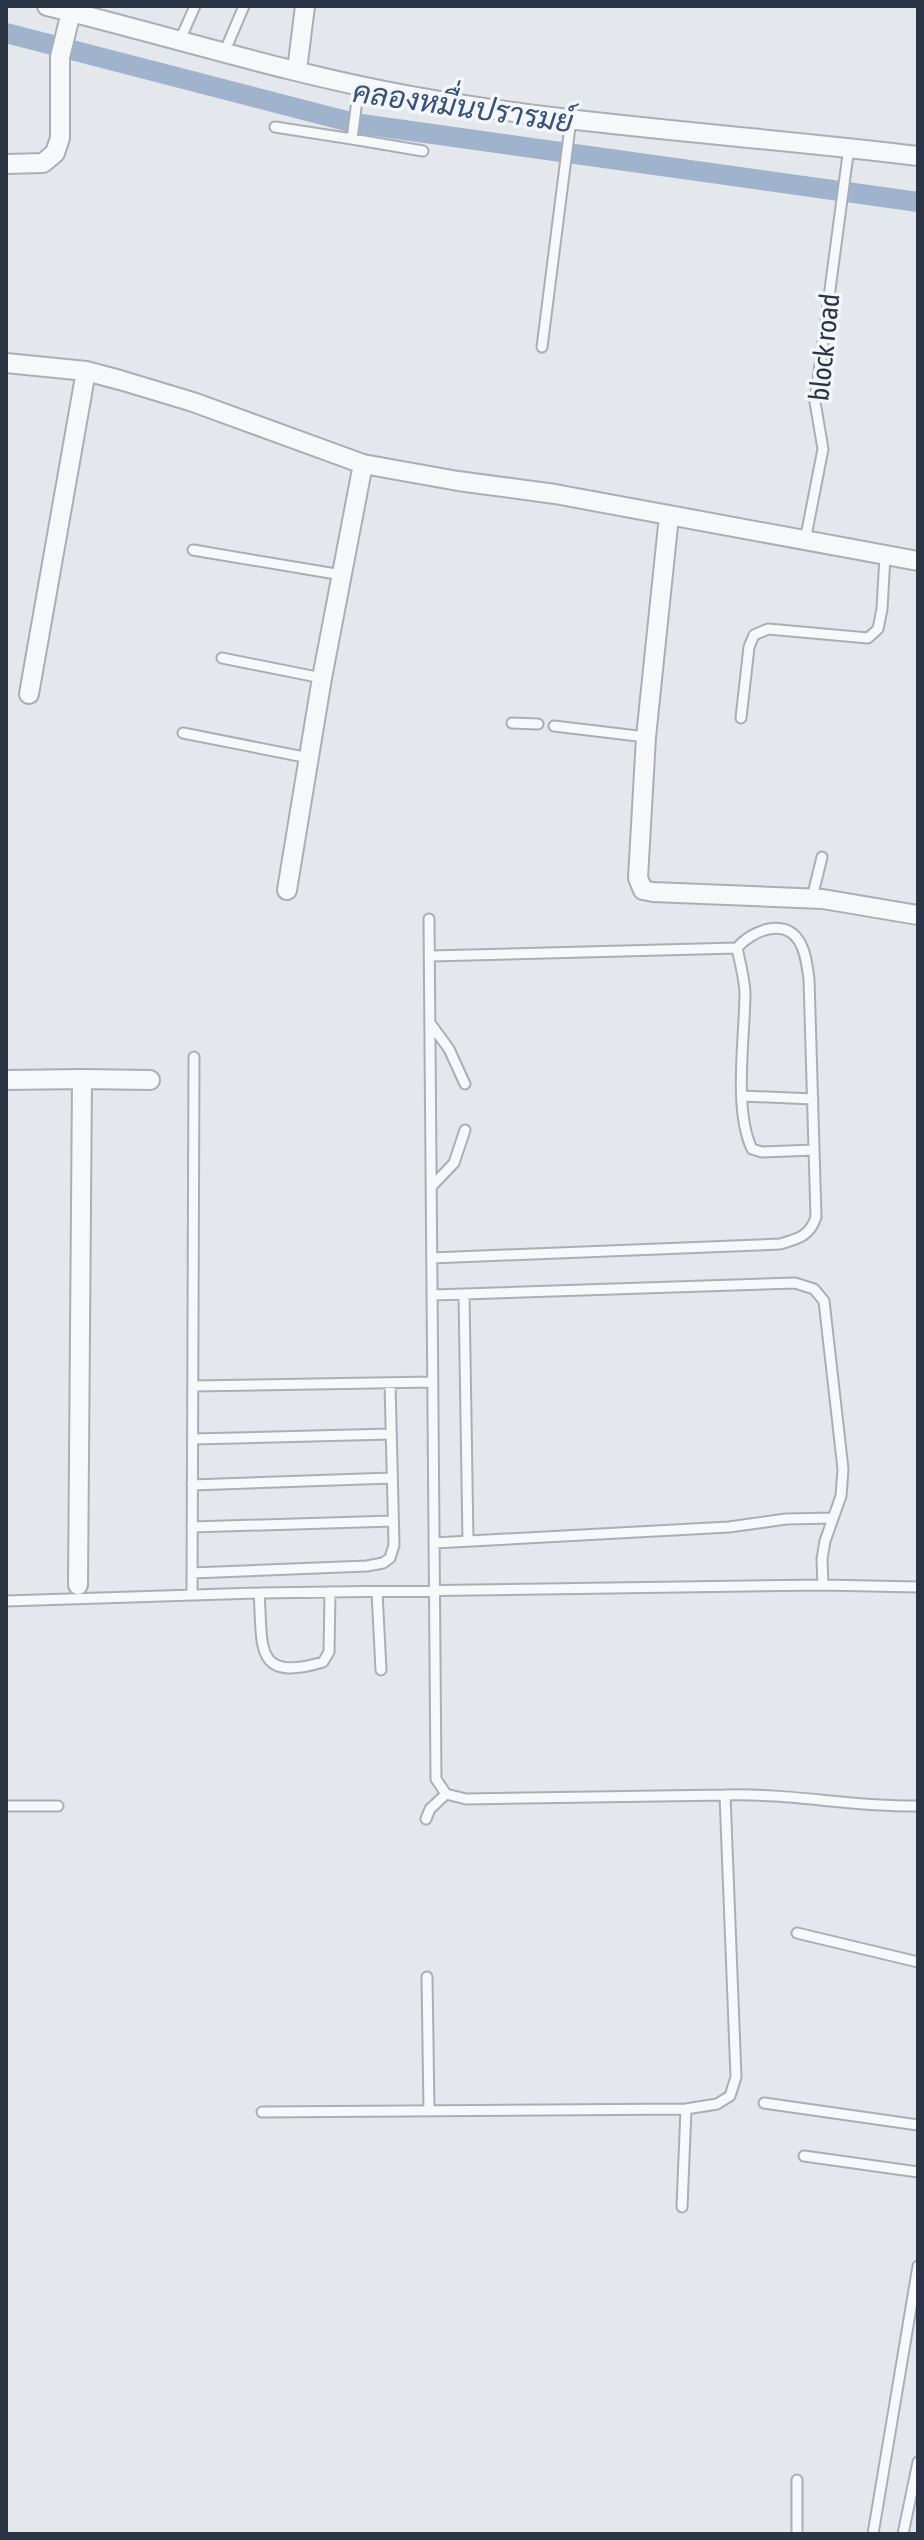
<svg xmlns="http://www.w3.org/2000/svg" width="924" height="2540" font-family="'Asap Condensed',Sarabun,sans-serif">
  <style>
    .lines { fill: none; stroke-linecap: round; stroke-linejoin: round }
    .canal { stroke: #9fb4cc; stroke-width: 20 }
    .lane-casing { stroke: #a9aeb7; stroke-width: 13 }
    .street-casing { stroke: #a9aeb7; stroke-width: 22 }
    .lane { stroke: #f7f8fa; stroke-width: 9 }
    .street { stroke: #f7f8fa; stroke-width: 18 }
    .labels { text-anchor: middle; stroke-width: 7; stroke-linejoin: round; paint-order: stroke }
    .street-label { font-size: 28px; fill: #2b3445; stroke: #f4f6f9 }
    .water-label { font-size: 30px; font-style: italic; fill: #34527a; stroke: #f4f6f9 }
  </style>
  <rect width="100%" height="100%" fill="#e4e7ec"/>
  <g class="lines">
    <!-- canal -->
    <path class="canal" d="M6,33L354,123L918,202"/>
    <defs>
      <path id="lane" d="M180,40L195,6
        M224,53L244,6
        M359,85L352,139L423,151
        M275,127L352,139
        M542,347L571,119
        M805,541L823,449L815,402L849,147
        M193,550L342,575
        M222,658L322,678
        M741,718L749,647L754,635L768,629L868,638L878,629L882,609L885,556
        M512,723L538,724
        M554,726L646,737
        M183,733L309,758
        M812,898L822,857
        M737,948C740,962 744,977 745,992C745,1037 733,1109 752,1149L762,1152L814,1150
        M430,956L737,948C751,931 785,917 799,941C806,952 807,966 809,979L816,1217C810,1236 798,1239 780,1244L432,1258
        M430,1023L449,1049L465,1084
        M743,1096L813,1099
        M432,1186L454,1163L465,1130
        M464,1294L468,1541
        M433,1295L795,1283L814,1289L824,1301L843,1469L841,1496L825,1541L822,1559L823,1585
        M193,1386L433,1382
        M193,1439L391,1434
        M192,1485L392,1478
        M192,1527L393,1521
        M434,1543L729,1527L786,1519L833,1518
        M192,1573L367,1566L383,1563L390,1558L394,1545L390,1383
        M377,1592L381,1670
        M259,1593C263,1646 253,1683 323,1662L329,1652L330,1592
        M192,1595L194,1057
        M6,1601L259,1593L823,1585L918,1587
        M725,1795C790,1793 853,1807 918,1806
        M8,1806H58
        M426,1819L430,1809L446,1794
        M797,1933L918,1962
        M427,1977L429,2110
        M764,2103L918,2125
        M262,2112L686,2109L717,2104L730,2096L736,2077L725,1795L466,1799L446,1794L436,1779L429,919
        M804,2156L918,2172
        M682,2207L686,2109
        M797,2534V2480
        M873,2534L918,2266
        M903,2534L918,2462"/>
      <path id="street" d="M47,6C166,35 285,73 406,95C575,126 748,135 918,156
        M297,70L305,6
        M6,164L43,163L55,153L60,138V57L71,12
        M6,363L86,371L120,380L193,402L363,464L458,481L555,494L918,561
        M669,516L646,737L638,878L643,890L653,892L823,899L918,915
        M29,694L86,371
        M287,890L322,678L363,464
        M82,1079L150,1080
        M6,1080L82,1079L78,1585"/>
    </defs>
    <!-- lane casing -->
    <use href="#lane" class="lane-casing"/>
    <!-- street casing -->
    <use href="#street" class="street-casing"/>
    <!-- lane -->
    <use href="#lane" class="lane"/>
    <!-- street -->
    <use href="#street" class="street"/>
  </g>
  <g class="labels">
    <!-- street labels -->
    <g class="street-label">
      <text transform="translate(824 347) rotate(-84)" y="10">block road</text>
    </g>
    <!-- water labels -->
    <g class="water-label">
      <text transform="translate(463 107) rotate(8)" y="10">คลองหมื่นปรารมย์</text>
    </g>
  </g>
  <!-- border -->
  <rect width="924" height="2540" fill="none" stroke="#2b3445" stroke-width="16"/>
</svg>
